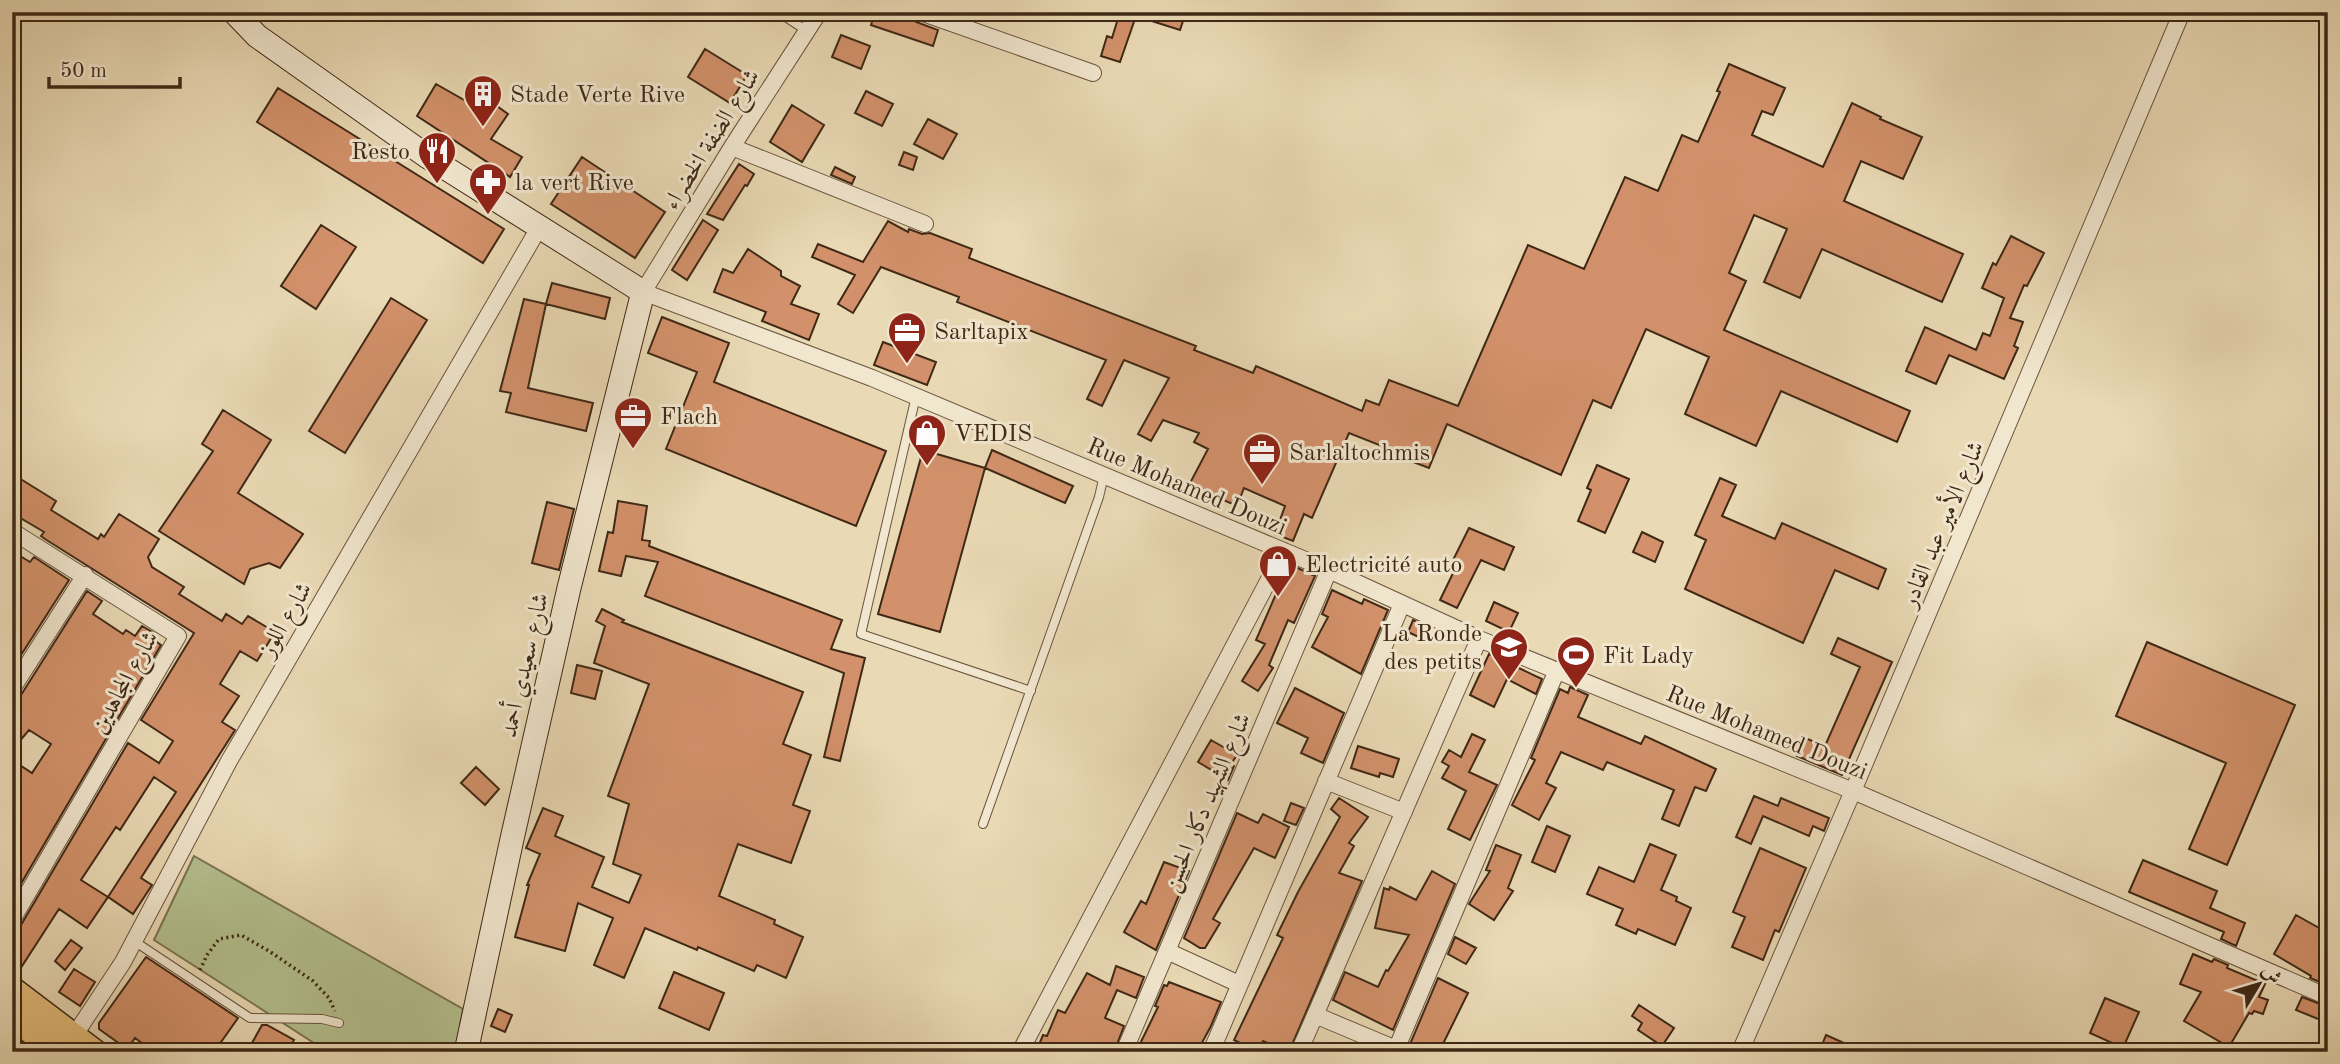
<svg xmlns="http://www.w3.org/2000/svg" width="2340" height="1064" font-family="'Old Standard TT',Amiri,serif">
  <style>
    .green { fill: #b4c08f; stroke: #7a7452; stroke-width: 2 }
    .building { fill: #d2916a; stroke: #3f2816; stroke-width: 2; fill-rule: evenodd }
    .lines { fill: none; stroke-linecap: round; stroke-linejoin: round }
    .lane-casing { stroke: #6a543e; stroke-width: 10 }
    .street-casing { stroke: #6a543e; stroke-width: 18 }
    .secondary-casing { stroke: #3f2816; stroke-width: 25 }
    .primary-casing { stroke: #3f2816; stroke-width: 27 }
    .path { stroke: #3f2816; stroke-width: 3.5; stroke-dasharray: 2 3.5; stroke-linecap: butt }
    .lane { stroke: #f1e6ce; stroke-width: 8 }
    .street { stroke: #f1e6ce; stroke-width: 16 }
    .secondary { stroke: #f1e6ce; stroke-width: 23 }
    .primary { stroke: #e4bc7a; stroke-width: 24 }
    .tram { stroke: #3f2816; stroke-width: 2 }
    .labels { text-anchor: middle; stroke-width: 6; stroke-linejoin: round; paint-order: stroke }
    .poi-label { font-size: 24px; fill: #3f2816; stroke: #f1e6ce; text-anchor: start }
    .street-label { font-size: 24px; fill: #3f2816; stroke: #f1e6ce }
  </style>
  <rect width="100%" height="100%" fill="#e9d9b4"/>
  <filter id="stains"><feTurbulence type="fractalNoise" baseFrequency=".00286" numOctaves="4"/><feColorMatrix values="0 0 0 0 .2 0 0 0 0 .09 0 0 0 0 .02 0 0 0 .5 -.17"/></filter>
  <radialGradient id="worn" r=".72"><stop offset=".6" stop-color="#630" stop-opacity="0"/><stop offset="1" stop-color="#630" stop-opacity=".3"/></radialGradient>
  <!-- green -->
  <path class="green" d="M194,856L463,1009L455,1052H328L154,940Z"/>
  <!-- building -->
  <path class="building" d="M875,12H910L912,18L916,22L938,30L933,46L871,25Z
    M1120,12H1186L1180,30L1136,16L1120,62L1101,56L1107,36L1112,38Z
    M841,35L870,46L861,69L832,57Z
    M705,49L747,75L730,103L688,77Z
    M1729,64L1785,88L1773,115L1762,111L1752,135L1823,167L1852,103L1881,117L1880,119L1922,137L1903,179L1861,161L1844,201L1963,254L1942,302L1822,249L1800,298L1764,282L1787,229L1754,215L1729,273L1746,281L1724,330L1910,411L1897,442L1781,391L1756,446L1685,414L1709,357L1646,329L1611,408L1593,400L1561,475L1447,424L1429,468L1381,450L1382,446L1349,433L1312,518L1304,514L1293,541L1275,534L1285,506L1244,488L1237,506L1189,485L1208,449L1194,442L1199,433L1163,420L1151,441L1138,434L1169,378L1124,360L1102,406L1087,399L1106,360L957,302L959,297L881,267L853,313L838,304L855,275L812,257L818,244L863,262L888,221L908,232L909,229L922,234L930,233L972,249L969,258L1196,346L1194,350L1253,373L1256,366L1362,411L1366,400L1379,405L1389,380L1458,406L1528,245L1584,269L1625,177L1658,191L1682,135L1698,142L1720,92L1717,91Z
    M436,84L480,109L487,99L508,114L491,139L522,157L510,177L417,116Z
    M278,88L504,229L483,263L257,122Z
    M866,91L893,104L882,126L855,113Z
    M792,105L824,125L802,162L770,142Z
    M928,119L957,134L943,159L914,144Z
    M904,152L917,157L913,170L899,165Z
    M582,157L665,212L635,258L551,204Z
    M739,164L754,174L747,186L745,185L723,220L707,214Z
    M835,167L855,177L852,184L831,175Z
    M703,220L718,230L687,280L672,270Z
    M321,225L356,247L316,309L281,286Z
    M2011,236L2044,253L2027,286L2024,285L2010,318L2023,322L2014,346L2018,348L2004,379L1949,355L1936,384L1906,371L1925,327L1976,350L1983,333L1990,336L2004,298L1982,288L1993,263L1996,265Z
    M748,249L781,271V276L800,286L791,304L819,314L809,340L762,321L766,312L714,292L723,269L733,273Z
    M552,283L610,298L605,319L546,304Z
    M391,298L427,320L345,453L309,431Z
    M524,299L546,304L528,388L593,403L586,431L506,412L511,393L500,391Z
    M662,317L729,343L714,382L886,451L856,526L666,449L697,372L648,353Z
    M883,342L936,362L927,385L874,365Z
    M223,410L271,440L238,493L303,534L280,568L269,563L250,569L244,584L159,531L213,451L202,444Z
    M923,450L985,468L940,632L878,614Z
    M992,450L1073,486L1065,503L985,468Z
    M1597,465L1629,479L1605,533L1578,521L1591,490L1587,488Z
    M19,478L56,501L51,510L98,539L101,534L104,537L119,514L159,539L148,557L152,567L184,587L179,594L222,621L226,614L242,624L248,616L275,632L257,661L240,651L220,684L239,696L222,722L235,730L141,878L152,885L133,914L108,897L87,928L59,909L22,966L12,959V930L21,925L128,743L159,763L173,741L141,720L194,633L45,539L41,536L44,532L12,513V489ZM154,777L176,792L108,897L81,880L116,827L120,830Z
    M1720,478L1736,485L1722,516L1775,539L1782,523L1886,569L1878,589L1835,570L1803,643L1685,589L1706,540L1695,535Z
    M618,501L647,506L642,540L650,541L649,546L842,620L831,649L865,658L840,761L824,757L844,673L645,596L658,562L626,556L621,576L599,571L608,532L613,533Z
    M547,502L574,509L559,570L532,563Z
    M1469,528L1514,547L1504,570L1481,560L1457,608L1440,600L1459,561L1454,558Z
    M1642,532L1663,542L1655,562L1633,552Z
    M12,551L30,562L34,557L69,580L12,669Z
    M1289,564L1315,576L1294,623L1288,620L1269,665L1273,668L1258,691L1242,681L1265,644L1256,640Z
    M1332,590L1362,604L1364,599L1388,610L1361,674L1312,647L1328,617L1322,614Z
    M87,591L102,601L93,614L123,634L126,630L135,636L142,626L154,633L151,638L161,645L12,899V760L32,773L51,744L29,730L12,750V699L21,695Z
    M1494,602L1518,613L1509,632L1486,621Z
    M602,609L624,620L622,622L803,692L783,744L811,755L793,805L810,811L791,863L738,844L719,896L775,920L774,924L803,937L786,978L757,965L754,971L698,947L697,950L645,928L624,978L594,965L613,918L578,903L565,951L515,937L529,885H527L540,854L526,848L543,808L563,816L555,836L604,857L592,887L629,903L641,875L613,864L629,804L608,796L649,684L594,663L605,626L596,621Z
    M1413,620L1432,629L1427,641L1408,632Z
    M1838,638L1892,662L1842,775L1797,756L1805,738L1825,746L1860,667L1831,654Z
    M2147,642L2295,705L2227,865L2189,849L2226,763L2116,716Z
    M1489,654L1542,679L1536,694L1507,679L1494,707L1470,695Z
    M577,665L602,671L595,699L571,693Z
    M1570,687L1588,695L1578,717L1641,744L1645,736L1716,769L1706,791L1695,787L1679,826L1662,819L1674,790L1607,762L1603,770L1561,752L1546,783L1556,788L1539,820L1512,805L1535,760L1531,758L1560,689L1568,693Z
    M1295,688L1344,713L1323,763L1301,753L1308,738L1277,723Z
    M1472,734L1485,740L1469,772L1497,785L1470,840L1448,829L1466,791L1442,778L1449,766L1442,762L1449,750L1461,757Z
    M1211,740L1237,755L1231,764L1234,766L1228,780L1198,762Z
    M1358,746L1399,759L1393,777L1380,773L1379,777L1351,768Z
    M476,767L499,789L485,805L461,783Z
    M1754,796L1778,806L1781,798L1829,818L1824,831L1813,826L1809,836L1763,816L1751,844L1736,837Z
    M1339,798L1368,817L1349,843L1354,846L1339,873L1362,881L1289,1052L1263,1041L1258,1052L1234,1040L1283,938L1277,935L1298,892L1340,817L1331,809Z
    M1291,803L1304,808L1296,825L1284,821Z
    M1237,813L1258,823L1263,814L1289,827L1275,858L1254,848L1213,919L1220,923L1205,948H1200L1184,938Z
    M1547,826L1570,836L1555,872L1532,862Z
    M1650,844L1676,855L1661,890L1677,897L1676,901L1691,908L1675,945L1638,929L1636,934L1616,925L1623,909L1587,894L1599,867L1634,882Z
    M1496,845L1521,855L1508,888L1513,891L1494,920L1469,904L1490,871L1486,870Z
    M1760,848L1806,868L1779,932L1775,930L1763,960L1732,947L1745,917L1733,912Z
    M2143,860L2217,891L2210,908L2245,923L2236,946L2221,939L2224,932L2129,892Z
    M1164,862L1189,871L1156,950L1124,932L1141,901L1146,904Z
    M1432,871L1455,884L1393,1030L1333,1000L1345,972L1378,987L1386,970L1388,971L1409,935L1375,928L1384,888L1389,890L1390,887L1416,900Z
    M2296,915L2328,933V985L2310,978L2311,976L2274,954Z
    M1455,937L1476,948L1466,964L1448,954Z
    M71,940L82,948L65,970L55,961Z
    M2193,954L2212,962L2214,959L2228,965L2227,968L2265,984L2259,997L2268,1000L2263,1014L2254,1011L2252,1014L2249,1013L2229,1047L2184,1021L2201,992L2180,984Z
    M146,957L238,1018L214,1052H210L200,1045L195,1052H154L135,1038L127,1049L99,1029V1023Z
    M1116,966L1144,977L1136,998L1117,990L1105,1018L1124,1026L1114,1052H1036L1043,1035L1047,1036L1058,1010L1065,1013L1087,973L1110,985Z
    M74,969L95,982L80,1006L59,992Z
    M674,972L724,993L709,1030L659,1008Z
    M1438,978L1468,993L1439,1052H1413L1408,1049Z
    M1169,982L1221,1002L1211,1026L1197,1052H1136L1158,1007L1155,1006L1164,985L1167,986Z
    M2302,997L2328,1007V1023L2296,1010Z
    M2105,998L2139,1012L2123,1048L2090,1033Z
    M1639,1005L1674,1028L1662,1046L1638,1030L1642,1023L1632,1016Z
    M498,1009L512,1015L505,1032L491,1026Z
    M262,1025H267L294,1040L287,1052H247Z
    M1826,1035L1864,1052H1819Z"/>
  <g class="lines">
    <defs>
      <path id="lane" d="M778,12L807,31
        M916,396L861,634L1031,691
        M983,824L1099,497L1104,475
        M134,941L250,1018L322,1019L339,1023"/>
      <path id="street" d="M819,12L732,147L643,292L872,378L1329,570L1479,639L1853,791L2328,997
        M920,12L1093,73
        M732,147L925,224
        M12,531L178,636L12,920
        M12,689L85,575
        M1326,781L1404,812
        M1167,951L1239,984
        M1315,1015L1396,1049
        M74,1036L123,962L229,761L540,226
        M1020,1052L1284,551
        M1124,1052L1329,570
        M1211,1052L1402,604
        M1299,1052L1479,639
        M1395,1052L1557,670
        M1740,1052L1853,791L2182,12"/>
      <path id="secondary" d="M234,12L257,36L428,157L643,292L569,588L512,839L466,1052"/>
      <path id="primary" d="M12,989L95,1052
        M12,1017L58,1052"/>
    </defs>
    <!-- lane casing -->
    <use href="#lane" class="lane-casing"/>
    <!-- street casing -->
    <use href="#street" class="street-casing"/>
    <!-- secondary casing -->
    <use href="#secondary" class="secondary-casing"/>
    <!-- primary casing -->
    <use href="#primary" class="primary-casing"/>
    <!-- path -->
    <path class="path" d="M200,970L207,955L219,939L241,935L269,951L313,981L329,998L335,1011"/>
    <!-- lane -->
    <use href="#lane" class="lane"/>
    <!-- street -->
    <use href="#street" class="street"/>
    <!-- secondary -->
    <use href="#secondary" class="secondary"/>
    <!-- primary -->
    <use href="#primary" class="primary"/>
    <!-- tram -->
    <path class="tram" d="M12,1045L22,1052"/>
  </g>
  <!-- icons -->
  <defs>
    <symbol id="building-pin" viewBox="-11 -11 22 30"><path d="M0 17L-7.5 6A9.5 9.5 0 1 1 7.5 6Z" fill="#8f2418" stroke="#f1e6ce"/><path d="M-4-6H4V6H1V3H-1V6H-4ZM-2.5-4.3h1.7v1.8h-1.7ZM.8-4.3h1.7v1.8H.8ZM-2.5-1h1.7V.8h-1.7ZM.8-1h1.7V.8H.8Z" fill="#fff"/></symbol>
    <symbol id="restaurant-pin" viewBox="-11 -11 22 30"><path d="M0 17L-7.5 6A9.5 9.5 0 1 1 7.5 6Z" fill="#8f2418" stroke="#f1e6ce"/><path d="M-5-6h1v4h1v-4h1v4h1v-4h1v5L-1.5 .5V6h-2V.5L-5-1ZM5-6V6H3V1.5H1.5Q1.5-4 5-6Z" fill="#fff"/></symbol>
    <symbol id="pharmacy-pin" viewBox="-11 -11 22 30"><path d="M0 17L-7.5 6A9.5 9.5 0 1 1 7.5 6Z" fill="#8f2418" stroke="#f1e6ce"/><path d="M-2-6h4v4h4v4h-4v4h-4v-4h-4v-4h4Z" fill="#fff"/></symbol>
    <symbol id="office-pin" viewBox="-11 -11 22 30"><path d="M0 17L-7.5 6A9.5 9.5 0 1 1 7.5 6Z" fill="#8f2418" stroke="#f1e6ce"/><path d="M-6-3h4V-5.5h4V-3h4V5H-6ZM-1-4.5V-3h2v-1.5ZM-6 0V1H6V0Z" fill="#fff"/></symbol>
    <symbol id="shop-pin" viewBox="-11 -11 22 30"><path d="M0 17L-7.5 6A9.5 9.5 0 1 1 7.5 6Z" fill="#8f2418" stroke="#f1e6ce"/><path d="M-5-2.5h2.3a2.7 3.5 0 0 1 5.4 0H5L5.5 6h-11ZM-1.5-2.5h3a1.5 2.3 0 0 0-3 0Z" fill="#fff"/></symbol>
    <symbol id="school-pin" viewBox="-11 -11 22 30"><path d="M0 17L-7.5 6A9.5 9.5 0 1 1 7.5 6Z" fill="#8f2418" stroke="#f1e6ce"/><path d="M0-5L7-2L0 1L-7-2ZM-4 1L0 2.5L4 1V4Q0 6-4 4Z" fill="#fff"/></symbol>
    <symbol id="stadium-pin" viewBox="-11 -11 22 30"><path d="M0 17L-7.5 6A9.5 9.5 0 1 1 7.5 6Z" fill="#8f2418" stroke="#f1e6ce"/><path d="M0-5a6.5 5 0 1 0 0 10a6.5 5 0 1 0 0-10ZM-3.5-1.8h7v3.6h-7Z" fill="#fff"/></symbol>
  </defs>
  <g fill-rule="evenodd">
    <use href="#building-pin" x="461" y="72" width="44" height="60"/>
    <use href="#restaurant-pin" x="415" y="129" width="44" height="60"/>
    <use href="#pharmacy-pin" x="466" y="160" width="44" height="60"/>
    <use href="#office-pin" x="885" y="309" width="44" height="60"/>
    <use href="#office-pin" x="611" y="394" width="44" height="60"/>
    <use href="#shop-pin" x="905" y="411" width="44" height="60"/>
    <use href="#office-pin" x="1240" y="430" width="44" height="60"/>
    <use href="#shop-pin" x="1256" y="542" width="44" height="60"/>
    <use href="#school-pin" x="1487" y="625" width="44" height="60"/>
    <use href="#stadium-pin" x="1554" y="633" width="44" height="60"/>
  </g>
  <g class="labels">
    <!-- poi labels -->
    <g class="poi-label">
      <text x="510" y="102">Stade Verte Rive</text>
      <text x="410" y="159" text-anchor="end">Resto</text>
      <text x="515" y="190">la vert Rive</text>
      <text x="934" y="339">Sarltapix</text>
      <text x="660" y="424">Flach</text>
      <text x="954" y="441">VEDIS</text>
      <text x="1289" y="460">Sarlaltochmis</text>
      <text x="1305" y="572">Electricité auto</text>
      <text x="1482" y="641" text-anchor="end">La Ronde<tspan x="1482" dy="28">des petits</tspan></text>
      <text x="1603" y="663">Fit Lady</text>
    </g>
    <!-- street labels -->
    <g class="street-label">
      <text transform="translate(711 139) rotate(-58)" y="8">شارع الضفة الخضراء</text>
      <text transform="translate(1187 486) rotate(23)" y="8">Rue Mohamed Douzi</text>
      <text transform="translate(1942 524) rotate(-67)" y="8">شارع الأمير عبد القادر</text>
      <text transform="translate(285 619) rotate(-60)" y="8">شارع اللوز</text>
      <text transform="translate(524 665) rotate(-77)" y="8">شارع سعيدي أحمد</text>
      <text transform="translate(124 682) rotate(-61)" y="8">شارع المجاهدين</text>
      <text transform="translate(1767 732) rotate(22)" y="8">Rue Mohamed Douzi</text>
      <text transform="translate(1206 802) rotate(-67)" y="8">شارع الشهيد دكار الحسن</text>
    </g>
  </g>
  <!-- margin -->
  <rect width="2340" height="1064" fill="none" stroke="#e9d9b4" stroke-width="42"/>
  <rect x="14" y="14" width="2312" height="1036" fill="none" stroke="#3f2816" stroke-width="3.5"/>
  <rect x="21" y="21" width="2298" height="1022" fill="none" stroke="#3f2816" stroke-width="2"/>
  <!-- north arrow -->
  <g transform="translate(2259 984) rotate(52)" stroke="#f1e6ce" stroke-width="5" paint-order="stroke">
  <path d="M0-5L12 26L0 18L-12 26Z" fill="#3f2816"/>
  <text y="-10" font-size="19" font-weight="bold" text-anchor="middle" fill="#3f2816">ش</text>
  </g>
  <!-- scale -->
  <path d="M49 77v10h131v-10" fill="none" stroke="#3f2816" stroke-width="3.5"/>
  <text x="60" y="77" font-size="21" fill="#3f2816" stroke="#f1e6ce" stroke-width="5" paint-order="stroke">50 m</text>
  <rect width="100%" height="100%" filter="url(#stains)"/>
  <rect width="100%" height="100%" fill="url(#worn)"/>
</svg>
